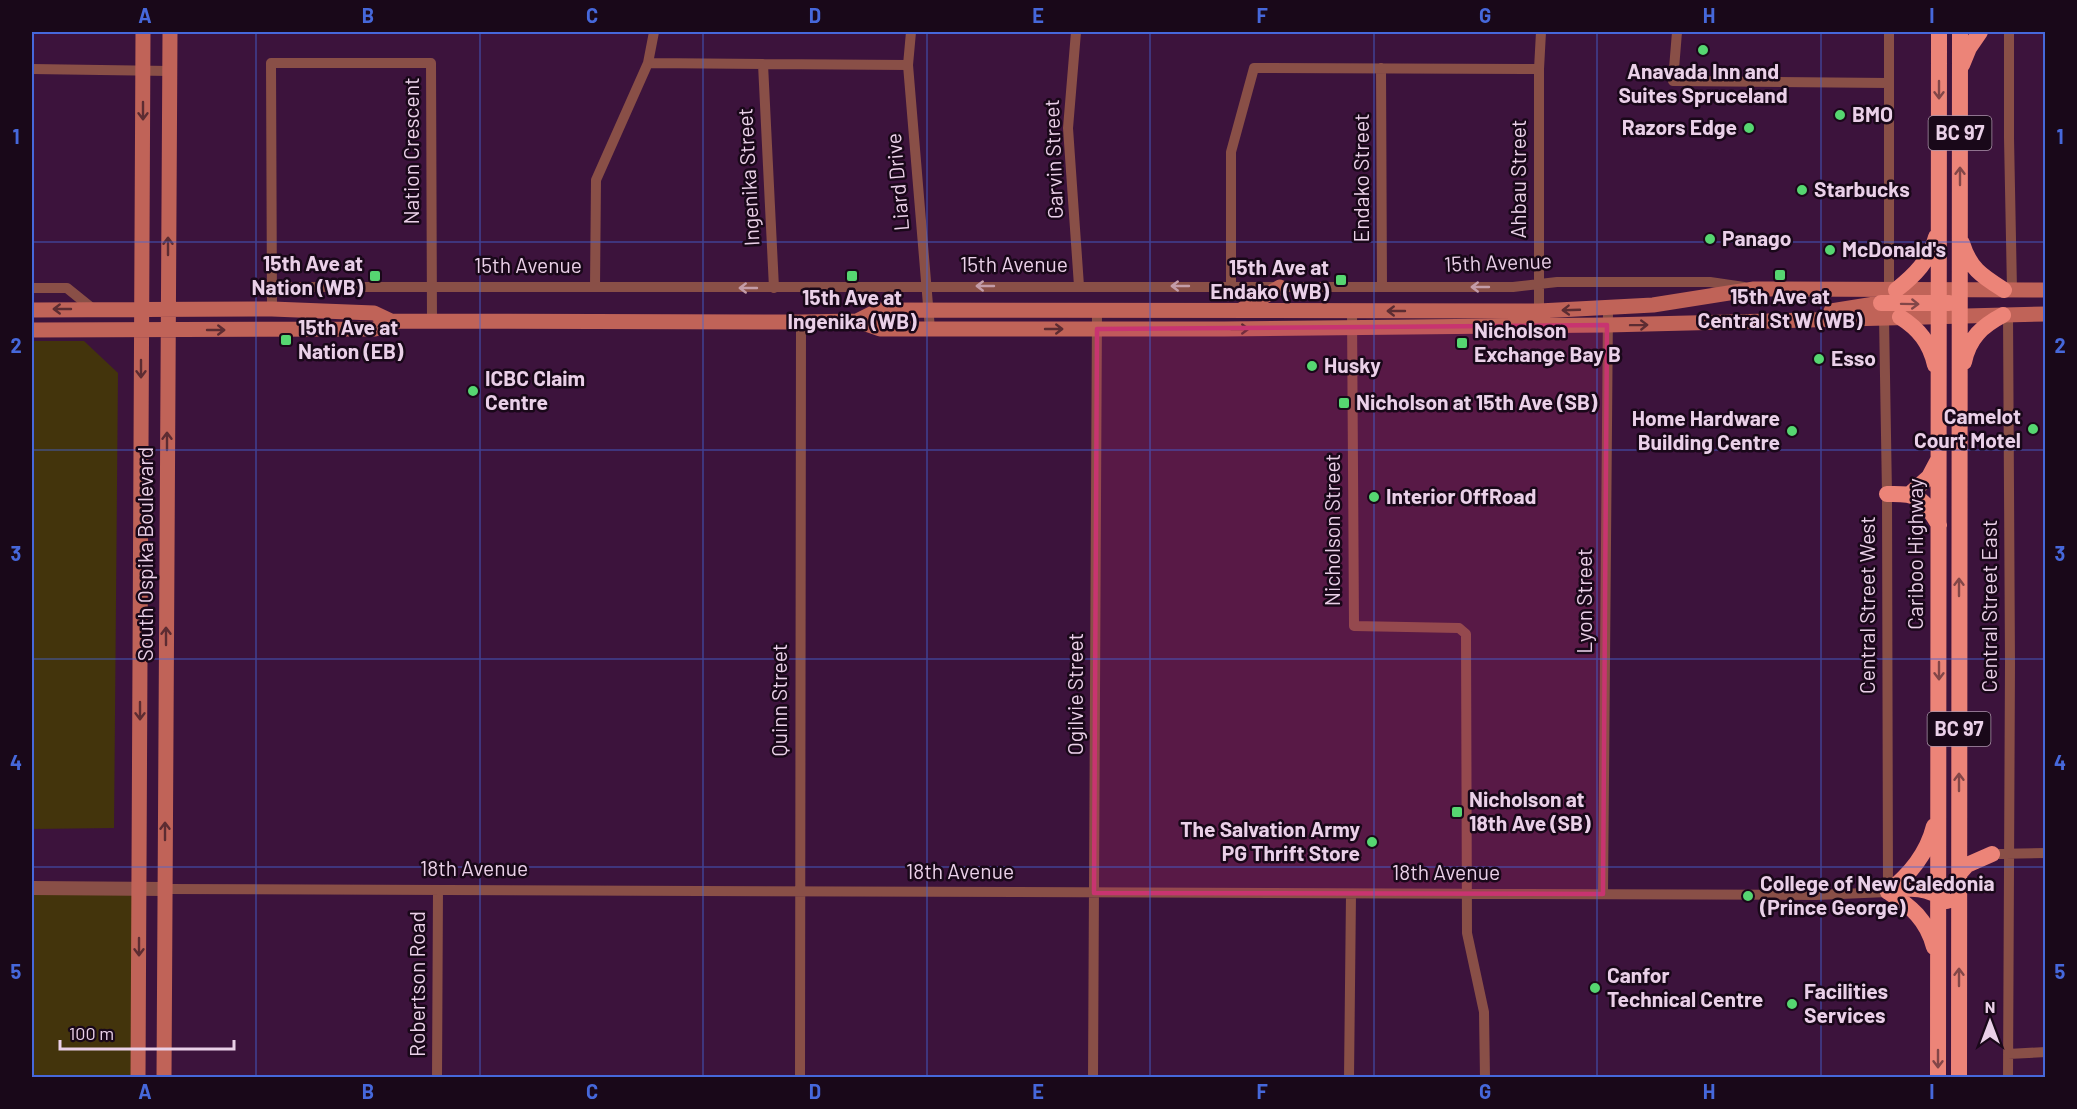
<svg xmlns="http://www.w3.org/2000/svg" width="2077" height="1109" font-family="Barlow,sans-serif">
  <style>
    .green { fill: #43340c }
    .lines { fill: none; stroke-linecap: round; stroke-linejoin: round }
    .minor { stroke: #894f47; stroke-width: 10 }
    .tertiary { stroke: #894f47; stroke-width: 14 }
    .secondary { stroke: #c06358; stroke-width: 15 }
    .trunk { stroke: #ec8478; stroke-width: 16 }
    .oneway { stroke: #824648 }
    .oneway2 { stroke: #5c2c32 }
    .oneway3 { stroke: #c39ca8 }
    .marked { fill: #c83470; fill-opacity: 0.2; stroke: #c83470; stroke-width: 4.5; stroke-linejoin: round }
    .grid { fill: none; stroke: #4668db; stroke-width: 1.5; stroke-opacity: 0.55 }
    .poi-dot { fill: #56d671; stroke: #190819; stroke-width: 2 }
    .labels { text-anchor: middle; stroke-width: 5; stroke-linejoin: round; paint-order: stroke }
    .shield { fill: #190819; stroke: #ab94aa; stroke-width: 1.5 }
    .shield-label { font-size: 20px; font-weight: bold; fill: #ead0e8 }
    .poi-label { font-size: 21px; font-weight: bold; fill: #ead0e8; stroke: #190819; text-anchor: start }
    .street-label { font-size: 21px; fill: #ead0e8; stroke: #190819 }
    .neatline { fill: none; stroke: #4668db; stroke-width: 2 }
    .grid-label { font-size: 20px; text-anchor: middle; font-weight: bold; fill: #4668db }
  </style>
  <rect width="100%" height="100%" fill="#3c133c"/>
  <!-- green -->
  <path class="green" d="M32,341H84L118,373L114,828L32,829Z
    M32,890H138L137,1077L32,1078Z"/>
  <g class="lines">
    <!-- minor -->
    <path class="minor" d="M911,32L908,65L930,329
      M1076,32L1068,128L1079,286
      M1677,32L1673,81L1889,83
      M1889,32V290
      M2009,32V138L2012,290
      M648,63L908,65
      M763,64L774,288
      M1381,68L1382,287
      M32,69L169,71
      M272,287H1513L1557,282H1710L1744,287
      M595,287L596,180L648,63L654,32
      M1231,287V152L1254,68L1539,69
      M32,288H67L93,309
      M272,309L271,63H431L432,322
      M1352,311L1354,626L1459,628L1466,634L1467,933L1484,1012L1485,1078
      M2008,314L2010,663L2008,1078
      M1539,316V69L1541,32
      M1992,854L2046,853
      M165,889L1816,895L1888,892L1887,494L1884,317
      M1603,894L1608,309
      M2008,1054L2046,1052
      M437,1078L438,890
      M800,1078L801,322
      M1093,1078L1097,311
      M1349,1078L1351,894"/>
    <!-- tertiary -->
    <path class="tertiary" d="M32,888L165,889"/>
    <!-- secondary -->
    <path class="secondary" d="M32,310L272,309L374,313L391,321L801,322L857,321L880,329H1224L1607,325L2046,314
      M1241,310L1280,287
      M1831,311L1881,303L1888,292
      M857,321L879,310L1539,311L1653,305L1754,289L2046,290
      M32,330L375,329L391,321
      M138,1078L143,32
      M164,1078L170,32"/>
    <!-- trunk -->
    <path class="trunk" d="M1962,65L1969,48L1980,32
      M1962,243C1970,269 1982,276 2004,290
      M1896,290C1914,276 1930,260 1936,237
      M1881,303H1949
      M1900,317C1919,329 1930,343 1935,365
      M1964,362C1969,338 1982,326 2003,315
      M1911,493L1929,477L1938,460
      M1887,494C1919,493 1922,497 1939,525
      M1959,874L1967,865L1992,854
      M1888,892C1910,874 1927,854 1934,826
      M1888,892C1911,906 1927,920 1934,947
      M1889,892C1911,886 1928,888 1947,901
      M1938,1078L1939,32
      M1959,1078L1960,32"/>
  </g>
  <!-- one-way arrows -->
  <defs><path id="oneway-shaft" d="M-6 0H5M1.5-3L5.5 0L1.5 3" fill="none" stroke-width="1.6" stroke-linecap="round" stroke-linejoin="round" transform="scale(1.5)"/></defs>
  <g class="oneway">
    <use href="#oneway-shaft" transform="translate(1939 90) rotate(90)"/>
    <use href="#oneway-shaft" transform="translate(1960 176) rotate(-90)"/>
    <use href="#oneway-shaft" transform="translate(1910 304) rotate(1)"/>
    <use href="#oneway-shaft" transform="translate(1959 587) rotate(-90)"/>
    <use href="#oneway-shaft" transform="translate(1939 671) rotate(90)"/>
    <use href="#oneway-shaft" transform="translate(1959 782) rotate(-90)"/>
    <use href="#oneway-shaft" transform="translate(1959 977) rotate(-90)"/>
    <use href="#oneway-shaft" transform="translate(1938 1059) rotate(90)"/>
  </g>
  <g class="oneway2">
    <use href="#oneway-shaft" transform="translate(143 111) rotate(90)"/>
    <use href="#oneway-shaft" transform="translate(168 246) rotate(-90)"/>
    <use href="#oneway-shaft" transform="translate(62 309) rotate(180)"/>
    <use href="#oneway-shaft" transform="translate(1571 310) rotate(178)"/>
    <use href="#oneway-shaft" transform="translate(1396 311) rotate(-180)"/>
    <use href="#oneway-shaft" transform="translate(1639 325) rotate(-1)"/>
    <use href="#oneway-shaft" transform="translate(1054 329)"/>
    <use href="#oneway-shaft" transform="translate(1240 329)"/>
    <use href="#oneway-shaft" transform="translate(216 330)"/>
    <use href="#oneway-shaft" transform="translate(141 369) rotate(90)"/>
    <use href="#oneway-shaft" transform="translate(167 441) rotate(-90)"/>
    <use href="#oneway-shaft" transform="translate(166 636) rotate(-90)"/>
    <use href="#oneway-shaft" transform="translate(140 711) rotate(90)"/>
    <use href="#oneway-shaft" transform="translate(165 831) rotate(-90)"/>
    <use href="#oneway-shaft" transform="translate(139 947) rotate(90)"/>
  </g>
  <g class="oneway3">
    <use href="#oneway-shaft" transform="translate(985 286) rotate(-180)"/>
    <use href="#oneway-shaft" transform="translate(1180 286) rotate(-180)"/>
    <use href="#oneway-shaft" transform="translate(1480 287) rotate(-180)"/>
    <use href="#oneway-shaft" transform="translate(748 288) rotate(-180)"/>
  </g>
  <!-- marked area -->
  <path class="marked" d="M1607,325L1603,894L1094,893L1097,329Z"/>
  <!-- grid -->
  <path class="grid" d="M256,32V1078M480,32V1078M703,32V1078M927,32V1078M1150,32V1078M1374,32V1078M1597,32V1078M1821,32V1078M32,242H2046M32,450H2046M32,659H2046M32,867H2046"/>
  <!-- markers -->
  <g class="poi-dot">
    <circle cx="1703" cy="50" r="6"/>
    <circle cx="1840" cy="115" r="6"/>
    <circle cx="1749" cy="128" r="6"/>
    <circle cx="1802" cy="190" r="6"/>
    <circle cx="1710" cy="239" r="6"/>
    <circle cx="1830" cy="250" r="6"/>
    <rect x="1774" y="269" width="12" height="12" rx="3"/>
    <rect x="369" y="270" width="12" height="12" rx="3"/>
    <rect x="846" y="270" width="12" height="12" rx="3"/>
    <rect x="1335" y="274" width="12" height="12" rx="3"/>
    <rect x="280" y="334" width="12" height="12" rx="3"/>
    <rect x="1456" y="337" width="12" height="12" rx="3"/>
    <circle cx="1819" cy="359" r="6"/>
    <circle cx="1312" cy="366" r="6"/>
    <circle cx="473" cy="391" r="6"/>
    <rect x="1338" y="397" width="12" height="12" rx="3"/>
    <circle cx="2033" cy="429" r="6"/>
    <circle cx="1792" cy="431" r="6"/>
    <circle cx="1374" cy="497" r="6"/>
    <rect x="1451" y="806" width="12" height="12" rx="3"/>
    <circle cx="1372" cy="842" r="6"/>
    <circle cx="1748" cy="896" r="6"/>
    <circle cx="1595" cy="988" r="6"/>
    <circle cx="1792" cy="1004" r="6"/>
  </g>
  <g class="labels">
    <!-- shield labels -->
    <g class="shield">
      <rect x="1928.5" y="116" width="63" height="34" rx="4.5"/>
      <rect x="1927.5" y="712" width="63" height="34" rx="4.5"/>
    </g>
    <g class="shield-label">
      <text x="1960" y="140">BC 97</text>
      <text x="1959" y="736">BC 97</text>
    </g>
    <!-- poi labels -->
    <g class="poi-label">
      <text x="1703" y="79" text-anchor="middle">Anavada Inn and<tspan x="1703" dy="24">Suites Spruceland</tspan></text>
      <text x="1852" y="122">BMO</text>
      <text x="1737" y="135" text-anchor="end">Razors Edge</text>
      <text x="1814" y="197">Starbucks</text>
      <text x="1722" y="246">Panago</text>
      <text x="1842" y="257">McDonald's</text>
      <text x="363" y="271" text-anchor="end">15th Ave at<tspan x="363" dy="24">Nation (WB)</tspan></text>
      <text x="1329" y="275" text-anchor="end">15th Ave at<tspan x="1329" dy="24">Endako (WB)</tspan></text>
      <text x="1780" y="304" text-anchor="middle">15th Ave at<tspan x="1780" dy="24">Central St W (WB)</tspan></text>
      <text x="852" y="305" text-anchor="middle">15th Ave at<tspan x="852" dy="24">Ingenika (WB)</tspan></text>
      <text x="298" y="335">15th Ave at<tspan x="298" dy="24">Nation (EB)</tspan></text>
      <text x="1474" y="338">Nicholson<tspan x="1474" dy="24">Exchange Bay B</tspan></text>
      <text x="1831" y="366">Esso</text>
      <text x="1324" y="373">Husky</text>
      <text x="485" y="386">ICBC Claim<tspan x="485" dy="24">Centre</tspan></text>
      <text x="1356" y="410">Nicholson at 15th Ave (SB)</text>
      <text x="2021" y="424" text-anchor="end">Camelot<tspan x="2021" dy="24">Court Motel</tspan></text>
      <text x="1780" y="426" text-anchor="end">Home Hardware<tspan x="1780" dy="24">Building Centre</tspan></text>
      <text x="1386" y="504">Interior OffRoad</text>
      <text x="1469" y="807">Nicholson at<tspan x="1469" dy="24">18th Ave (SB)</tspan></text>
      <text x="1360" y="837" text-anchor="end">The Salvation Army<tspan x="1360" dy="24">PG Thrift Store</tspan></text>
      <text x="1760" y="891">College of New Caledonia<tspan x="1760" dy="24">(Prince George)</tspan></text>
      <text x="1607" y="983">Canfor<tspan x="1607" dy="24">Technical Centre</tspan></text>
      <text x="1804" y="999">Facilities<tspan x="1804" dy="24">Services</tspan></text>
    </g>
    <!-- street labels -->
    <g class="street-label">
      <text transform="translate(412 151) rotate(-90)" y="7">Nation Crescent</text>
      <text transform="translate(1054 159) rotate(-92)" y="7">Garvin Street</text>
      <text transform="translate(749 177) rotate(-93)" y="7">Ingenika Street</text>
      <text transform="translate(1362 178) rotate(-90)" y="7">Endako Street</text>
      <text transform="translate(1519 179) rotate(-90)" y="7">Ahbau Street</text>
      <text transform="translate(898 182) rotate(-95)" y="7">Liard Drive</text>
      <text transform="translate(1498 263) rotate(-2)" y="7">15th Avenue</text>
      <text x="1014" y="272">15th Avenue</text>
      <text x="528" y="273">15th Avenue</text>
      <text transform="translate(1333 530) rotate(-90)" y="7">Nicholson Street</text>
      <text transform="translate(146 554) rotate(-90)" y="7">South Ospika Boulevard</text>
      <text transform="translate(1916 554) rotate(-90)" y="7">Cariboo Highway</text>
      <text transform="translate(1585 601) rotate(-90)" y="7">Lyon Street</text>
      <text transform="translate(1868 605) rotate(-90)" y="7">Central Street West</text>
      <text transform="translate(1990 606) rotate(-90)" y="7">Central Street East</text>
      <text transform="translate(1076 694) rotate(-90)" y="7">Ogilvie Street</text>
      <text transform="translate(780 700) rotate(-90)" y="7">Quinn Street</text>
      <text x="474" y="876">18th Avenue</text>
      <text x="960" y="879">18th Avenue</text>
      <text x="1446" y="880">18th Avenue</text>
      <text transform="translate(418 984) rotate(-90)" y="7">Robertson Road</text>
    </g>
  </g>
  <!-- border -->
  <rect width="2077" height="1109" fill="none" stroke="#190819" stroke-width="66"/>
  <!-- north arrow -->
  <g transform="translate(1990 1022)" stroke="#190819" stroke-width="4.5" paint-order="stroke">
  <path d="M0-4.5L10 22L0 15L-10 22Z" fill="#ead0e8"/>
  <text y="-9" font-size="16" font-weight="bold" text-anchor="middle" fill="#ead0e8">N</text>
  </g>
  <!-- scale -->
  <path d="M60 1040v9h174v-9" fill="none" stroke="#ead0e8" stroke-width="3"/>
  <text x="69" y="1040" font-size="18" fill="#ead0e8" stroke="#190819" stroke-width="4.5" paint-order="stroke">100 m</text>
  <rect x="33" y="33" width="2011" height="1043" class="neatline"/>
  <g class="grid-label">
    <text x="145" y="23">A</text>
    <text x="368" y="23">B</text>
    <text x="592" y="23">C</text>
    <text x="815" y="23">D</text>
    <text x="1038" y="23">E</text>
    <text x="1262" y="23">F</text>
    <text x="1485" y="23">G</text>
    <text x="1709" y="23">H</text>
    <text x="1932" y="23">I</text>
    <text x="16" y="144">1</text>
    <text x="2060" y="144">1</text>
    <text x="16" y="353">2</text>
    <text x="2060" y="353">2</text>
    <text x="16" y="561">3</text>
    <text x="2060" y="561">3</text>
    <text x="16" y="770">4</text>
    <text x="2060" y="770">4</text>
    <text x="16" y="979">5</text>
    <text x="2060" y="979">5</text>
    <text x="145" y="1099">A</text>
    <text x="368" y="1099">B</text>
    <text x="592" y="1099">C</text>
    <text x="815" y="1099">D</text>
    <text x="1038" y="1099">E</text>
    <text x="1262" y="1099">F</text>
    <text x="1485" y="1099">G</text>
    <text x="1709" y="1099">H</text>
    <text x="1932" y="1099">I</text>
  </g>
</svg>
